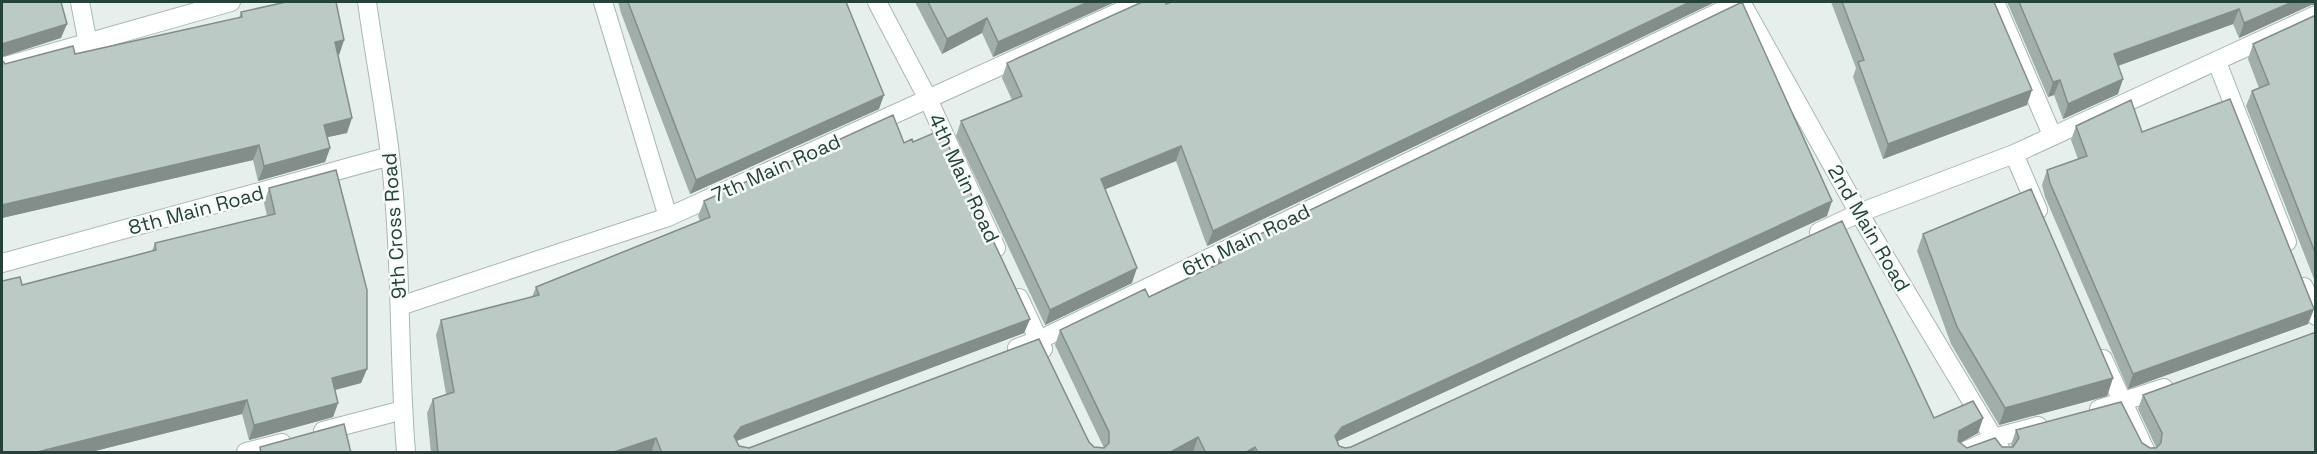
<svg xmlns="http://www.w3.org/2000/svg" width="2317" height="454" font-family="'Space Grotesk',sans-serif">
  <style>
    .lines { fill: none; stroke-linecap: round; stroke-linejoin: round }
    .minor-casing { stroke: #a8b8b2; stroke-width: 20 }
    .minor { stroke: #fff; stroke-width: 18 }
    .wall { fill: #a1aea9 }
    .shaded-wall { fill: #838d89 }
    .building { fill: #bbcac4; stroke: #838d89; stroke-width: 1.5 }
    .labels { text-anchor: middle; stroke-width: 5; stroke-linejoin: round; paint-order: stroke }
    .street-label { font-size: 20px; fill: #24423a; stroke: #f7fbf9 }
  </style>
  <rect width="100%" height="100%" fill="#e6efeb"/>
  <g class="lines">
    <defs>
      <path id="minor" d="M80,2L88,44
        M367,2C374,53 384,104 390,155C402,254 398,354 406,452
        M603,2L668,217
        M877,2L928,99L996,248
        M1741,2L1859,213L2002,452
        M1995,2L2052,135
        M2217,62L2287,242
        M2,67L231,2
        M2014,154L2038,210
        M1819,232L1859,213L2014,154L2316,15
        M2,263L390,156
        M2304,287L2316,316
        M1019,298L1043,349
        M400,306L668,217L1141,2
        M1017,348L1039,340L1740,2
        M2103,359L2146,452
        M2099,409L2164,388
        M323,431L403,410
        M246,452L282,443
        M1963,452L1994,438L2038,426"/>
    </defs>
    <!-- minor casing -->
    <use href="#minor" class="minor-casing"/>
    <!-- minor -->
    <use href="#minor" class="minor"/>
  </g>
  <!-- wall -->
  <path class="wall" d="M618,2H846L879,109L690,194L621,13Z
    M915,2H1115L993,57L982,33L942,54Z
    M1715,2L1207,246L1176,161L1105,189L1132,283L1045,325L956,136L961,121L1012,100L1002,78L1007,63L1166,4Z
    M1831,2H1994L2027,105L1883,159L1853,77L1856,68Z
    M2007,2H2316L2311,5L2239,38L2233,24L2118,66V94L2063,119L2054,95L2048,97Z
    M241,12L344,40L339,55H338L347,133L327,137L330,148L325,162L258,181L253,160L2,218V60L5,64L75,54L239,18Z
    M2316,15V284L2246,106L2252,91L2259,88L2248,59L2253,44Z
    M2076,126L2142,132L2314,309L2308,324L2128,389L2045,197L2042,185L2047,170L2078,159L2071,140Z
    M904,143L1030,319L1024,333L737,441L739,446L749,448L1089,442L1094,447L1104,448L1055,345L1060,330L1149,297L1216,265L1221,253L1827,216L1338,441L1339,446L1345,448L1934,418H1983L1978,433L1960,443L1967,448L2012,447L2011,445L2016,430L2142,443L2150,448L2156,447L2138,409L2143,395L2316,453H1193V452L1191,453H431L427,413L433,399L446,394L436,335L441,320L532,297L536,287L700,221L698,216L704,201Z
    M269,188L367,369L361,383L335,390L338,403L333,417L249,440L242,414L87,453H2L22,285L152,251L155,243L267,216L264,203Z
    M1923,234L2113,378L2107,396L1999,425L1951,344L1917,251Z"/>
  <!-- shaded-wall -->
  <path class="shaded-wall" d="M1088,2H1115L993,57L998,42Z
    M1690,2H1715L1207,246L1213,231Z
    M2292,2H2316V5H2311L2239,38L2244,23Z
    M2239,9L2233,24L2109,69L2114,54Z
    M987,18L982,33L942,54L947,39Z
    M67,24L61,38L2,57V44Z
    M344,40L339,55L330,57L335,42Z
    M2123,79L2118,94L2063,119L2068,104Z
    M2060,80L2054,95L2048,97L2053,82Z
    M2032,90L2027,105L1883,159L1888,144Z
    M884,95L879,109L690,194L696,180Z
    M352,118L347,133L319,139L324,125Z
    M259,145L253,160L2,218V205Z
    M1181,146L1176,161L1096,193L1101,179Z
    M330,148L325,162L258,181L264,166Z
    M1832,201L1827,216L1336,442L1335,436L1342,427Z
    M1137,268L1132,283L1045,325L1050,310Z
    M2314,309L2308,324L2128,389L2133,374Z
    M1030,319L1024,333L736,441L734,436L741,427Z
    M367,369L361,383L327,392L332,378Z
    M2113,378L2107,396L1999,425L2005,408Z
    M247,400L242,414L87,453H33Z
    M338,403L333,417L249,440L254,425Z
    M1983,418L1978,433L1954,446L1959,431Z
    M1198,437L1193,452L1191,453H1169Z
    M656,438L651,453H611Z
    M1255,447L1253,453H1245Z"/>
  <!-- building -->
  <path class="building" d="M2,2H61L67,24L2,44Z
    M286,2H336L344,40L335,42L352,118L324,125L330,148L264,166L259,145L2,205V60L5,64L73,46L75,54L242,17L241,12Z
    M628,2H846L884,95L696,180Z
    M928,2H1088L998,42L987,18L947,39Z
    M1142,2H1166V4L1172,2H1690L1213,231L1181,146L1101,179L1137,268L1050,310L961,121L1022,96L1007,63Z
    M1742,2L1832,201L1342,427L1335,436L1339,446L1345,448L1351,447L1842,221L1934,418L1973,401L1983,418L1959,431L1958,441L1967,448L1995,438L2002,447H2013L2019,438L2016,430L2121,402L2142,443L2150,448H2156L2161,443L2162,433L2143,395L2316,332V453H1258L1255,447L1245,453H1206L1198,437L1169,453H662L656,438L611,453H438L433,399L454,392L441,320L539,295L536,287L710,217L704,201L893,115L904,143L912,139L913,142L941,130L1030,319L741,427L734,436L739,446L749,448L1039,339L1089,442L1094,447L1104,448L1109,443V432L1060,330L1145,289L1149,297L1224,261L1221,253Z
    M1842,2H1994L2032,90L1888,144L1858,62L1864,60Z
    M2019,2H2292L2244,23L2239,9L2114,54L2123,79L2068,104L2060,80L2053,82Z
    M2316,15V255L2252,91L2269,84L2253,44Z
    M2230,99L2314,309L2133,374L2050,183L2047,170L2087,156L2076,126L2131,100L2142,132Z
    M336,170L367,290V369L332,378L338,403L254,425L247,400L33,453H2V281L20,277L22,285L156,250L155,243L275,214L269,188Z
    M2031,189L2113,378L2005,408L1957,327L1923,234Z
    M344,424L351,453H261L260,447Z"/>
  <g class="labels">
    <!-- street labels -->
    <g class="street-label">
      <text transform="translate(776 168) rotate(-24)" y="7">7th Main Road</text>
      <text transform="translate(964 178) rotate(65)" y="7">4th Main Road</text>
      <text transform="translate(196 210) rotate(-15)" y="7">8th Main Road</text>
      <text transform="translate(394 226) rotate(-94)" y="7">9th Cross Road</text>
      <text transform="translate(1869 228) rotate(60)" y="7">2nd Main Road</text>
      <text transform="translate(1246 240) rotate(-26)" y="7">6th Main Road</text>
    </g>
  </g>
  <!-- border -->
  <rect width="2317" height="454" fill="none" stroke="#24423a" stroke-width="6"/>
</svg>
